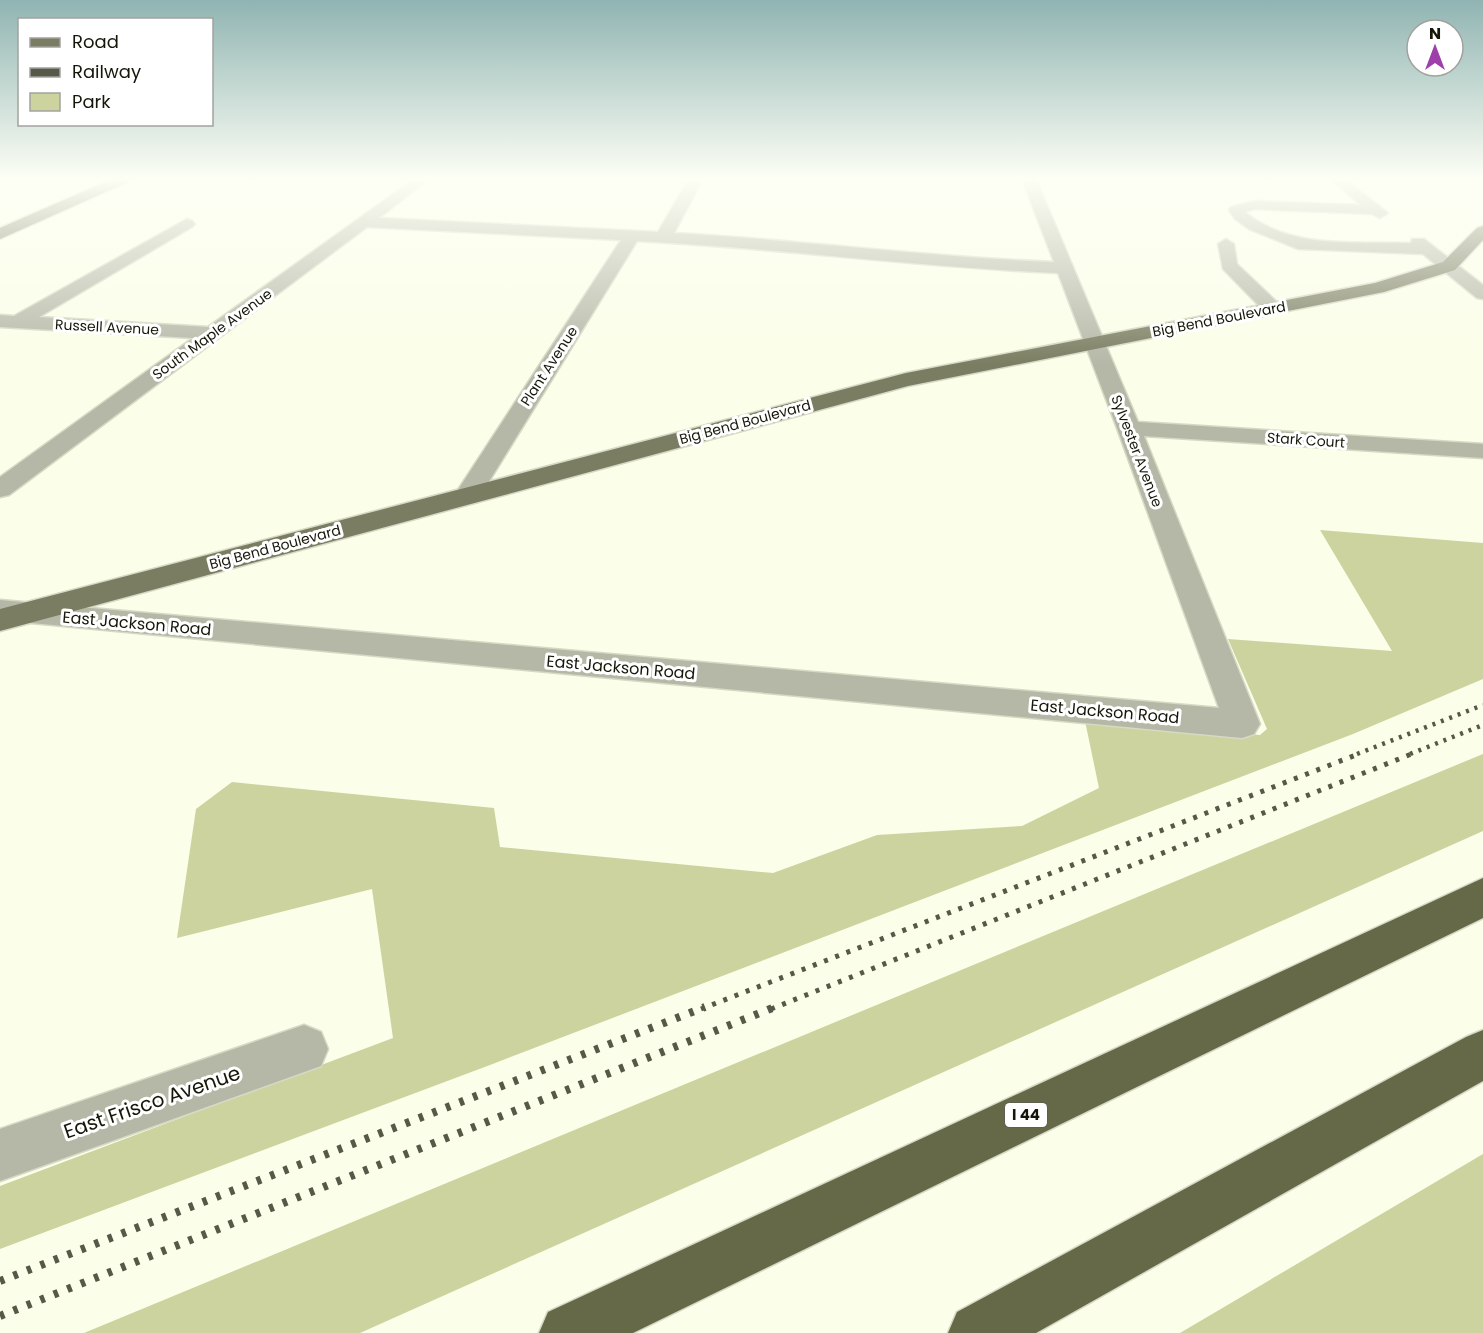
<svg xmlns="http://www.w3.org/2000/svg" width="1483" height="1333" font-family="Poppins,sans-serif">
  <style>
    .green { fill: #cdd39f }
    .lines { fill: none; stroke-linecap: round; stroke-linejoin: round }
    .minor-casing { stroke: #d6d9c4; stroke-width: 3 }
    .major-casing { stroke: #d6d9c4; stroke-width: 3 }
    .highway-casing { stroke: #d6d9c4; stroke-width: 3 }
    .minor { fill: #b5b7a7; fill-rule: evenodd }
    .major { fill: #7a7d61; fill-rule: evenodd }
    .highway { fill: #656947; fill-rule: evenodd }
    .rail-far2 { stroke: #565848; stroke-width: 4.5; stroke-dasharray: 3 6; stroke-linecap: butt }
    .rail-far1 { stroke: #565848; stroke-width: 5; stroke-dasharray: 4 8; stroke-linecap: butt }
    .rail { stroke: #565848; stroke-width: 8; stroke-dasharray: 4.5 10; stroke-linecap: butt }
    .labels { text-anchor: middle; stroke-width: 6; stroke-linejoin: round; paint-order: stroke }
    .far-street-label { font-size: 14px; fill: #161709; stroke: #fff }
    .shield { fill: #fff; stroke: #5c5d53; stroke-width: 1.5 }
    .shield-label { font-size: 15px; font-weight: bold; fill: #161709 }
    .street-label { font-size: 16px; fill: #161709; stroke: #fff }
    .near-street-label { font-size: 20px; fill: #161709; stroke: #fff }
  </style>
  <rect width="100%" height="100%" fill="#fbfee8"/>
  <!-- green -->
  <path class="green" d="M1320,530L1483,543V679L1353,734L490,1065L0,1249V1186L393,1038L372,889L177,938L196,809L232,782L494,808L500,847L773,873L877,835L1022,826L1099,788L1085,721L1260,735L1267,729L1228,639L1392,651Z
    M1483,754V831L360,1333H84Z
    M1483,1154V1333H1180Z"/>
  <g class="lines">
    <defs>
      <path id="minor" d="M414,179H429L379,218L658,232L689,179H703L674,233C801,240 927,257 1054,262L1022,179H1036L1138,422L1483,444V458L1144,436L1260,724L1254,734L1242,738L0,620V600L1219,708L1117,428L1058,273C917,267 777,248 637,241L480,496L476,502L467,504L458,502L454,496L621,240L367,227L9,495L0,497V477L193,338L0,327V315L14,316L187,219L192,221L195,224L192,227L39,317L208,327Z
        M1330,179H1345L1388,213L1380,218L1372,214L1255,209L1245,212C1290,250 1356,241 1411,243L1412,239H1424L1483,285V299L1477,298L1423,254L1298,249L1249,229L1235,219L1229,210L1231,207L1255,201L1361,205Z
        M1226,239L1234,244L1237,264L1280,305L1282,309L1280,313H1266L1223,269L1218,244Z
        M304,1025L321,1032L328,1049L321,1066L0,1181V1129Z"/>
      <path id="major" d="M112,179H130L128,182L0,239V228Z
        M1483,226V240L1455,270L1384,292L908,386L0,631V609L906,373L1375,283L1443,262L1477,228Z"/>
      <path id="highway" d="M1483,878V918L633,1333H539L548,1312Z
        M1483,1030V1081L1036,1333H948L957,1312L1466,1037Z"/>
    </defs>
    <!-- minor casing -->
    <use href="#minor" class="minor-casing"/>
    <!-- major casing -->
    <use href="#major" class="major-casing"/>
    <!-- highway casing -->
    <use href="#highway" class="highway-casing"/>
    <!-- minor -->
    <use href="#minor" class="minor"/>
    <!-- major -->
    <use href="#major" class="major"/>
    <!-- highway -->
    <use href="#highway" class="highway"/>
    <!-- rail-far2 -->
    <path class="rail-far2" d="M1357,754L1483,705
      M1410,754L1483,725"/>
    <!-- rail-far1 -->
    <path class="rail-far1" d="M701,1009L1361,753
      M771,1009L1414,753"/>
    <!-- rail -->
    <path class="rail" d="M0,1281L705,1007
      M0,1316L775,1007"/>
  </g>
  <!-- sky -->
  <linearGradient id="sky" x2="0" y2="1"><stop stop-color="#90b4b2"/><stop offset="0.49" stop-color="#fdfff5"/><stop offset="1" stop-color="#fdfff5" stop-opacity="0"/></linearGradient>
  <rect width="1483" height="365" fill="url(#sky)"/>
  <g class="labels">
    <!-- far-street labels -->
    <g class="far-street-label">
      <text transform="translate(1219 319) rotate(-11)" y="5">Big Bend Boulevard</text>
      <text transform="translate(107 327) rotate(3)" y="5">Russell Avenue</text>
      <text transform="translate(212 334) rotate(-36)" y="5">South Maple Avenue</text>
      <text transform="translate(549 366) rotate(-57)" y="5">Plant Avenue</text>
      <text transform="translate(745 422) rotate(-15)" y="5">Big Bend Boulevard</text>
      <text transform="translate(1306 440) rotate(4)" y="5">Stark Court</text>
      <text transform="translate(1137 451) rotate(69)" y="5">Sylvester Avenue</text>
      <text transform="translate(275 547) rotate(-15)" y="5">Big Bend Boulevard</text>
    </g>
    <!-- shield labels -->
    <rect class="shield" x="1005" y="1103" width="42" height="24" rx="4.5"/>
    <g class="shield-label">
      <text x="1026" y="1120">I 44</text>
    </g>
    <!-- street labels -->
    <g class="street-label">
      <text transform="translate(137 623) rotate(5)" y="6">East Jackson Road</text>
      <text transform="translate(621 667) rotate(5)" y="6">East Jackson Road</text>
      <text transform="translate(1105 711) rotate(5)" y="6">East Jackson Road</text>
    </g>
    <!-- near-street labels -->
    <g class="near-street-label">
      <text transform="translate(152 1102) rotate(-19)" y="7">East Frisco Avenue</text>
    </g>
  </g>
  <!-- legend -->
  <rect x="18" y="18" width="195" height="108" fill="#ffffff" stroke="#a2a29d" stroke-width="1.5"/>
  <rect x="30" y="38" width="30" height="9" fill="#7a7d61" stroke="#a2a29d" stroke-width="1.5"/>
  <text x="72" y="48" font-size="18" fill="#161709">Road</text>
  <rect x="30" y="68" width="30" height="9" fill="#565848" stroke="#a2a29d" stroke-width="1.5"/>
  <text x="72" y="78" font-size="18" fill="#161709">Railway</text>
  <rect x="30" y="93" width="30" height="18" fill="#cdd39f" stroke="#a2a29d" stroke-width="1.5"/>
  <text x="72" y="108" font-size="18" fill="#161709">Park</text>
  <!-- north arrow -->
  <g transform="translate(1435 48)"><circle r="28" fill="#ffffff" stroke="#a2a29d" stroke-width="1.5"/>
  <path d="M0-4.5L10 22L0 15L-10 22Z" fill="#9e40a9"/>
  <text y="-9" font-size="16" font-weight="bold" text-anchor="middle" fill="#161709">N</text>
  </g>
</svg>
